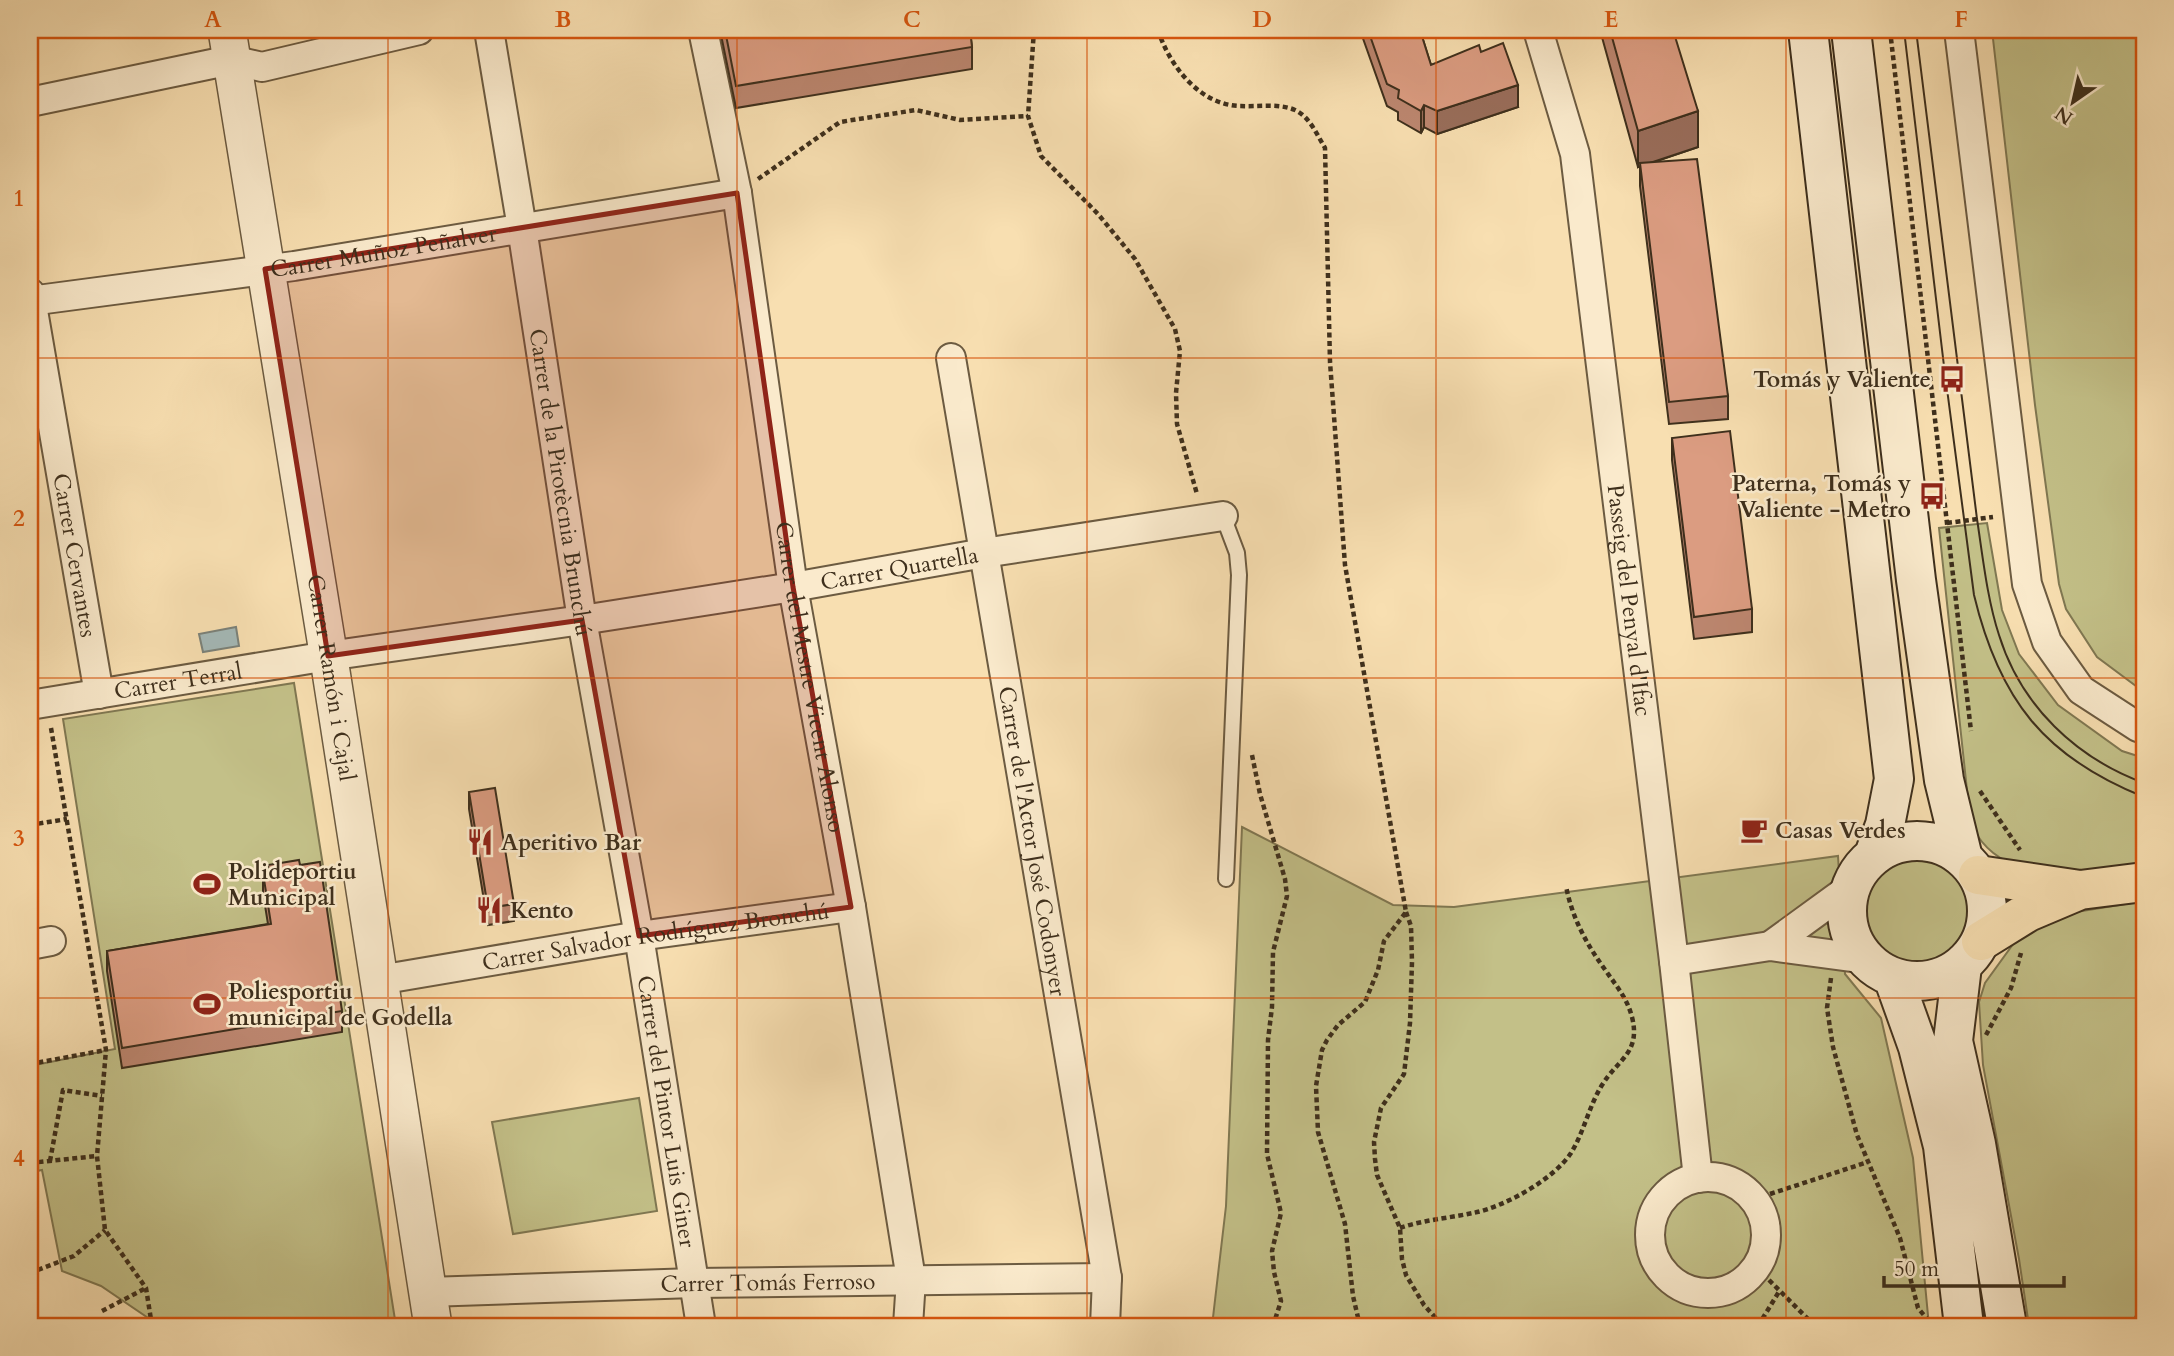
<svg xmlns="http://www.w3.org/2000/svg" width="2174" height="1356" font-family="Cardo,serif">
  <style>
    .green { fill: #c3c088; stroke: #807852; stroke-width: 2 }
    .water { fill: #a4b9b8; stroke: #7b827a; stroke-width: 2 }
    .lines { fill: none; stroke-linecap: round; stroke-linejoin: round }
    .service-casing { stroke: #6c5b41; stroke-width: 18 }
    .minor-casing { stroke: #6c5b41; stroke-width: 32 }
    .tertiary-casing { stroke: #6c5b41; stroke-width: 40 }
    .secondary-casing { stroke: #3e2f1c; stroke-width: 42 }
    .primary-casing { stroke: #3e2f1c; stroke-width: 42 }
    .path { stroke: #3e2f1c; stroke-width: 4.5; stroke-dasharray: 5 3.5; stroke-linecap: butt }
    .service { stroke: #faeacc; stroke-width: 14 }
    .minor { stroke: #faeacc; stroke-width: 28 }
    .tertiary { stroke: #faeacc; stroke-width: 37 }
    .secondary { stroke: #faeacc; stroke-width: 38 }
    .primary { stroke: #f8dfb1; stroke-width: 38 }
    .tram { stroke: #3e2f1c; stroke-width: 2 }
    .wall { fill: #bc866f; stroke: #3e2f1c; stroke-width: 2 }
    .shaded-wall { fill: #996d5a; stroke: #3e2f1c; stroke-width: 2 }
    .building { fill: #db9c81; stroke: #3e2f1c; stroke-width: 2 }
    .marked { fill: #8f2418; fill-opacity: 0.2; stroke: #8f2418; stroke-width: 5; stroke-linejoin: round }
    .grid { fill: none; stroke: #d7550e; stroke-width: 2; stroke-opacity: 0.55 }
    .labels { text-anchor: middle; stroke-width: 5; stroke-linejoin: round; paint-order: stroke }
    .street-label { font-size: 23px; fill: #3e2f1c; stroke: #faeacc }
    .poi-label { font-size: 23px; font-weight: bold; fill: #3e2f1c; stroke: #faeacc; text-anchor: start }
    .neatline { fill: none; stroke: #d7550e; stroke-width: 2.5 }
    .grid-label { font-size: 23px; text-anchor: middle; font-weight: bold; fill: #d7550e }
  </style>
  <rect width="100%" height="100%" fill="#f8dfb1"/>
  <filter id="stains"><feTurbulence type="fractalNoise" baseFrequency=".00286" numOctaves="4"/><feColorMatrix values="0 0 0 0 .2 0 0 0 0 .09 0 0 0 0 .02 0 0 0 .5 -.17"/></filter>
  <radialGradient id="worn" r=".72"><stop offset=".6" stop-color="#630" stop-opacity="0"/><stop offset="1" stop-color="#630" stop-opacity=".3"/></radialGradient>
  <!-- green -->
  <path class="green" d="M1992,30H2144V692L2097,657L2066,609L2059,584L2035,405Z
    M1987,523L2002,610L2019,654L2058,705L2122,751L2144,758V866C2092,873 2011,888 1977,835C1972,828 1971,818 1969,809L1939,528Z
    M294,683L396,1326H160L101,1286L62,1271L42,1170L32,1172L30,1163V1066L115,1049L63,719Z
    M1242,827L1393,905L1454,907L1838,856L1845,974L1881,1018L1913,1158L1929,1326H1212L1226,1206Z
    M1864 914a55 55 0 1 1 110 0a55 55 0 1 1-110 0Z
    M2144,901V1301L2130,1326H2029L2019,1259L1983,1065L1979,1002L1985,983L2019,936L2045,917Z
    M639,1098L657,1211L513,1234L492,1122Z"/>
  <!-- water -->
  <path class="water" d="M236,627L239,646L203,652L199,634Z"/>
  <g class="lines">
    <defs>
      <path id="service" d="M1223,516L1237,553L1239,575L1226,879"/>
      <g id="minor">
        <path id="s1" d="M489,30L522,228L582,620L639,936L701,1326"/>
        <path id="s2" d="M703,30L737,193L793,587L851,907L911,1279L908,1326"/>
        <path id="s3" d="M1538,30L1575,154L1674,961L1698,1178"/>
        <path d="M1959,30L2027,584L2047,642L2081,690L2138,727L2144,729"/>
        <path d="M30,102L231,60L262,67L419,30"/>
        <path id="s4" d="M30,293L99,694"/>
        <path id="s5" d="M30,301L294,266L737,193"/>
        <path id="s6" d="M951,358L1107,1278L1105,1326"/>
        <path id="s7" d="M30,705L328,656L582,620L793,587L984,553L1223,516"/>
        <path d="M30,945L51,941"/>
        <path d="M1770,946L1851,887"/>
        <path d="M1674,961L1770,946L1866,959"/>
        <path id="s8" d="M379,980L639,936L851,907"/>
        <circle cx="1708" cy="1235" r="58"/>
        <path id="s9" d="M428,1292L694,1283L1107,1278"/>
      </g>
      <g id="tertiary">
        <path id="s10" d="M227,30L327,646L433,1326"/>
      </g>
      <path id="secondary" d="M1808,30L1894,779L1885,825L1874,855
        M1851,30L1916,580L1944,780L1963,858
        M1847 911a70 70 0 1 1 140 0a70 70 0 1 1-140 0Z
        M1962,966L1953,1041L1976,1144L2007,1326
        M1893,977L1918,1047L1943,1146L1964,1326"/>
      <path id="primary" d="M1978,875L2080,890L2144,882
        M1981,941L2028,912L2080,890"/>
    </defs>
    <!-- service casing -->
    <use href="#service" class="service-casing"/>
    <!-- minor casing -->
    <use href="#minor" class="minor-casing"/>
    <!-- tertiary casing -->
    <use href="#tertiary" class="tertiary-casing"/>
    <!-- secondary casing -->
    <use href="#secondary" class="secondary-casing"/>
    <!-- primary casing -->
    <use href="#primary" class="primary-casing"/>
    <!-- path -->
    <path class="path" d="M1034,30L1028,116L1041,156L1098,214L1135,259L1175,329L1180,351L1176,393L1177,424L1197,494
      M1158,30C1169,65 1200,106 1241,106C1258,107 1279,103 1295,110C1310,117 1317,135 1325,148L1330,362L1345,565L1406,912L1384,941L1378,970L1365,1002L1338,1025L1327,1040L1322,1050L1316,1086L1318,1132L1345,1224L1353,1296L1360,1326
      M1890,30L1971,731
      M758,179L840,122L916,110L960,120L1028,116
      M1947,523L1993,517
      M51,728L106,1050L97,1156L105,1230L146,1288L152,1326
      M1252,755L1260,794L1285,879L1287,896L1273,952L1272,1007L1268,1040L1267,1154L1281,1213L1272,1251L1274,1272L1281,1301L1273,1326
      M1980,791L2020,850
      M30,825L67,819
      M1406,912L1411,926L1412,962L1410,1023L1404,1074L1381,1108L1374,1142L1375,1159L1377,1175L1400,1228L1402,1259L1406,1275L1424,1305L1443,1326
      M1831,978L1827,1008L1833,1047L1857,1135L1900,1238L1918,1308L1933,1326
      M1986,1035L2011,988L2021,953
      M30,1064L106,1050
      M50,1161L63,1090L102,1096
      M30,1163L97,1156
      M1770,1194L1868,1162
      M1400,1228C1423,1220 1449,1218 1473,1213C1504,1207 1553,1180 1571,1153C1584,1132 1589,1106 1602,1085C1618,1059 1641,1053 1632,1017C1627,998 1617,987 1606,971C1587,945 1572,918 1566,886
      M30,1273L74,1256L105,1230
      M1769,1280L1815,1326
      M102,1311L146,1288
      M1758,1326L1780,1290"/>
    <!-- service -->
    <use href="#service" class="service"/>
    <!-- minor -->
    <use href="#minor" class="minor"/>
    <!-- tertiary -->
    <use href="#tertiary" class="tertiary"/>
    <!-- secondary -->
    <use href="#secondary" class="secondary"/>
    <!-- primary -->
    <use href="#primary" class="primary"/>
    <!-- tram -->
    <path class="tram" d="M1904,30L1944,366L1974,595C1999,699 2044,757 2144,797
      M1916,30L1977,519C1983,558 1987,598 1999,635C2021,706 2076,758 2144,783"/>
  </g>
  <!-- wall -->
  <path class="wall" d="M720,30H970L972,47V69L736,108Z
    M1360,30H1420L1431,65L1481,52L1518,107L1437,134L1424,127L1421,133L1398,120V112L1387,106Z
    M1600,30H1673L1698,147L1651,163L1728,396V419L1669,424L1640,186V166L1638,167Z
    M1672,438L1752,609V632L1694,639L1672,460Z
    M469,792L514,904V921L488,925L469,809Z
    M268,865H300L342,1011V1032L122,1068L107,971V951L268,924L263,893V873L268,871Z"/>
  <!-- shaded-wall -->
  <path class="shaded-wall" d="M1518,85V107L1437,134V111Z
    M1424,105V127L1421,133V111Z
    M1698,111V147L1638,167V131Z"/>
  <!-- building -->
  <path class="building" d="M725,30H970L972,47L736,86Z
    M1368,30H1420L1431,65L1479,45L1481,52L1503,43L1518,85L1437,111L1424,105L1421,111L1398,98L1399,90L1387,84Z
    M1610,30H1673L1698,111L1638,131Z
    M1697,159L1728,396L1669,402L1640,163Z
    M1730,431L1752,609L1694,617L1672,438Z
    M495,788L514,904L488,908L469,792Z
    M299,860L300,865L320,862L342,1011L122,1048L107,951L271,924L263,873L269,871L268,865Z"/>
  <!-- marked area -->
  <path class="marked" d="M737,193L793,587L851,907L639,936L582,620L328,656L265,269Z"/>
  <!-- grid -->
  <path class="grid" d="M388,30V1326M737,30V1326M1087,30V1326M1436,30V1326M1786,30V1326M30,358H2144M30,678H2144M30,998H2144"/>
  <!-- icons -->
  <defs>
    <symbol id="bus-bare" viewBox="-9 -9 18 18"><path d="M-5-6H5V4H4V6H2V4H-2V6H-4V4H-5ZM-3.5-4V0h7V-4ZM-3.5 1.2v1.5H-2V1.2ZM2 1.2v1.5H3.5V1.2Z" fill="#8f2418" stroke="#faeacc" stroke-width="2.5" paint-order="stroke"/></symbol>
    <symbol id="cafe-bare" viewBox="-9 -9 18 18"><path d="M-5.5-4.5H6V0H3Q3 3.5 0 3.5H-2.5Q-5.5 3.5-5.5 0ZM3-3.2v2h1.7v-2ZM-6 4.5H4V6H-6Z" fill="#8f2418" stroke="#faeacc" stroke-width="2.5" paint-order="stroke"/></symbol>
    <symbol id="restaurant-bare" viewBox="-9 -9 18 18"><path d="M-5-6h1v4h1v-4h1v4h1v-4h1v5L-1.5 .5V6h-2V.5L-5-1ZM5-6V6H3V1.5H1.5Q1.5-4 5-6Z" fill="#8f2418" stroke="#faeacc" stroke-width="2.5" paint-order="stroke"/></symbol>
    <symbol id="stadium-bare" viewBox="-9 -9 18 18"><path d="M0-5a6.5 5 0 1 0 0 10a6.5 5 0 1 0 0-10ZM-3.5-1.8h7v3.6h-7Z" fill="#8f2418" stroke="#faeacc" stroke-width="2.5" paint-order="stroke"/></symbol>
  </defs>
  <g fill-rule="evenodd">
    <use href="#bus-bare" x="1933" y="360" width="38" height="38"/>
    <use href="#bus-bare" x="1913" y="477" width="38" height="38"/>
    <use href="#cafe-bare" x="1735" y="811" width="38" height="38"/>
    <use href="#restaurant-bare" x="461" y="823" width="38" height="38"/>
    <use href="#stadium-bare" x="188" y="865" width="38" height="38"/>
    <use href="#restaurant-bare" x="470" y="891" width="38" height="38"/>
    <use href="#stadium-bare" x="188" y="985" width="38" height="38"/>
  </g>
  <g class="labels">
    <!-- street labels -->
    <g class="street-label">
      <text dy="8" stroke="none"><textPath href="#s5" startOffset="357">Carrer Muñoz Peñalver</textPath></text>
      <text dy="8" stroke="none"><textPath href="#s1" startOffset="458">Carrer de la Pirotècnia Brunchú</textPath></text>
      <text dy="8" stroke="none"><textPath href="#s4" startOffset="266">Carrer Cervantes</textPath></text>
      <text dy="8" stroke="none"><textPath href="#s7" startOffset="880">Carrer Quartella</textPath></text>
      <text dy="8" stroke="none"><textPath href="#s3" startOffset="579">Passeig del Penyal d'Ifac</textPath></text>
      <text dy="8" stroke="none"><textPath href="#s10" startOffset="656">Carrer Ramón i Cajal</textPath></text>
      <text dy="8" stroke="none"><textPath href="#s2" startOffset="656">Carrer del Mestre Vicent Alonso</textPath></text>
      <text dy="8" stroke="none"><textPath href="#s7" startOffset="150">Carrer Terral</textPath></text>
      <text dy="8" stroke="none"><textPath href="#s6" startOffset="490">Carrer de l'Actor José Codonyer</textPath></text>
      <text dy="8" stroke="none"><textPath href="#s8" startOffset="280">Carrer Salvador Rodríguez Bronchú</textPath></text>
      <text dy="8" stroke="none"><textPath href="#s1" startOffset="1096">Carrer del Pintor Luis Giner</textPath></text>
      <text dy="8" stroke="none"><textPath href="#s9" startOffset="340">Carrer Tomás Ferroso</textPath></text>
    </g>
    <!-- poi labels -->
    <g class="poi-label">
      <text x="1931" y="387" text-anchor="end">Tomás y Valiente</text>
      <text x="1911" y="491" text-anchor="end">Paterna, Tomás y<tspan x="1911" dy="26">Valiente - Metro</tspan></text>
      <text x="1775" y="838">Casas Verdes</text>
      <text x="501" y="850">Aperitivo Bar</text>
      <text x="228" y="879">Polideportiu<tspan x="228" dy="26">Municipal</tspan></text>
      <text x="510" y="918">Kento</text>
      <text x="228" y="999">Poliesportiu<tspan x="228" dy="26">municipal de Godella</tspan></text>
    </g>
  </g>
  <!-- margin -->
  <rect width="2174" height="1356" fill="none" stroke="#f8dfb1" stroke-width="77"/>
  <!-- north arrow -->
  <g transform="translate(2073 102) rotate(214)" stroke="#faeacc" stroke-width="5" paint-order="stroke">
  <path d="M0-5L12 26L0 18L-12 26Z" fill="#3e2f1c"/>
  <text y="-10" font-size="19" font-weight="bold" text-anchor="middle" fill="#3e2f1c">N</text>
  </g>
  <!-- scale -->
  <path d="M1884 1276v10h180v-10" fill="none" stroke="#3e2f1c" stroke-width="3.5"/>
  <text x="1894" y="1276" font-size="21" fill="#3e2f1c" stroke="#faeacc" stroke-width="5" paint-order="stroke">50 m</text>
  <rect x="38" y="38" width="2098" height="1280" class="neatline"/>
  <g class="grid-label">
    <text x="213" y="27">A</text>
    <text x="563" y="27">B</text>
    <text x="912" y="27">C</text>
    <text x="1262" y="27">D</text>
    <text x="1611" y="27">E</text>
    <text x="1961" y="27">F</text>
    <text x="19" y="206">1</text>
    <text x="19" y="526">2</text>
    <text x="19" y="846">3</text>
    <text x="19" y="1166">4</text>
  </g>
  <rect width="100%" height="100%" filter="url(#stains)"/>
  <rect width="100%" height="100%" fill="url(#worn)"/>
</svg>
